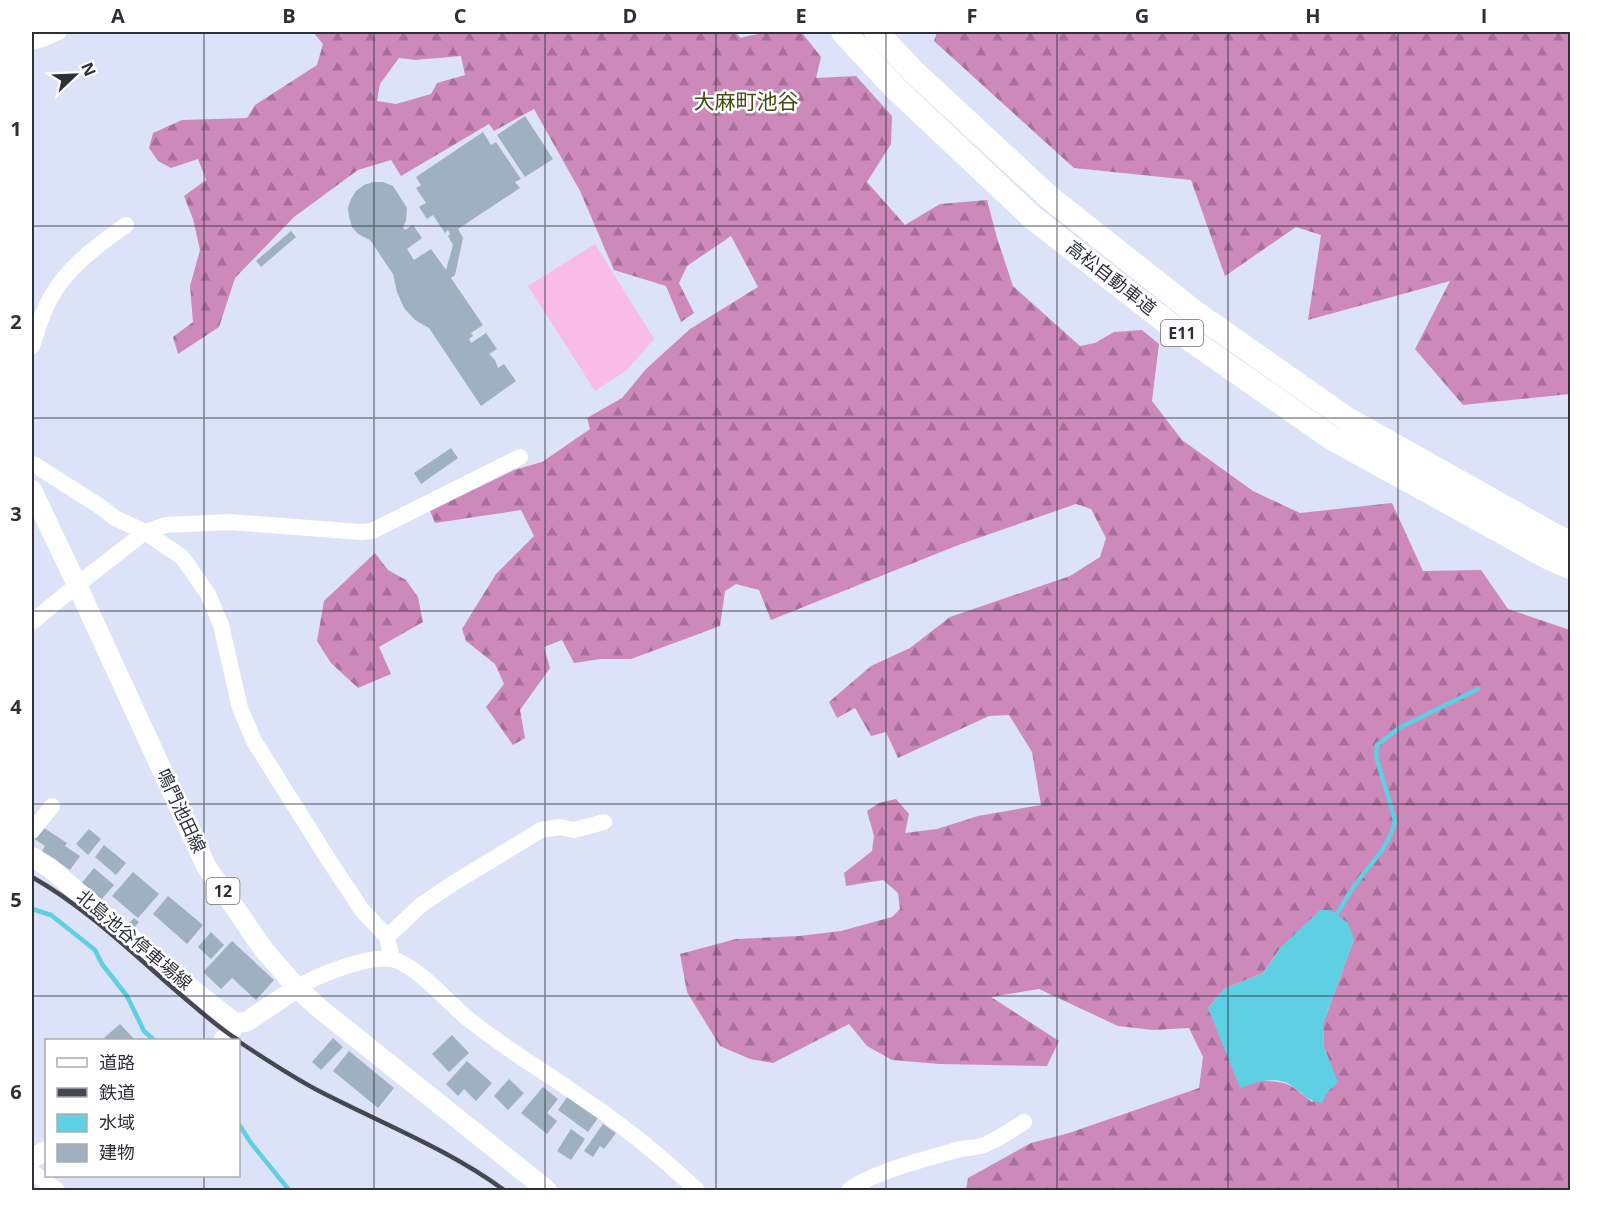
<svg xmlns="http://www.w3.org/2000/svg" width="1602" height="1222" font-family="'Open Sans','Noto Sans JP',sans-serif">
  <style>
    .forest { fill: url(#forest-firs); fill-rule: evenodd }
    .pitch { fill: #f8bce7 }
    .water { fill: #5fcfe3 }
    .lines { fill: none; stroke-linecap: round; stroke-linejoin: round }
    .stream { stroke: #5fcfe3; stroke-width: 4.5 }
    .building { fill: #9fb1c0 }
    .minor { stroke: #fff; stroke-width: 16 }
    .major { stroke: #fff; stroke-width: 20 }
    .highway { stroke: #fff; stroke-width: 24 }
    .rail { stroke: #454852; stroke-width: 4.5 }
    .grid { fill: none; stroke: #2e3038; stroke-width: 1.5; stroke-opacity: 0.55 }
    .labels { text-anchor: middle; stroke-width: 5; stroke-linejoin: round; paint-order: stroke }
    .shield { fill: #fff; stroke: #6d6e74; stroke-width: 1.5 }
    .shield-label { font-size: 16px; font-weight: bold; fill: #2e3038 }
    .street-label { font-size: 18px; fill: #2e3038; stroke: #fff }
    .quarter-label { font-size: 21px; fill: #424a0f; stroke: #fff }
    .neatline { fill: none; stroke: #2e3038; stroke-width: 2 }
    .grid-label { font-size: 20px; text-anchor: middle; font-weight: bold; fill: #2e3038 }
  </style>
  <defs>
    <pattern id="forest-firs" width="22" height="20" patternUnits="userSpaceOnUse" patternTransform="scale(1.5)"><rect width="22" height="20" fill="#ce89bb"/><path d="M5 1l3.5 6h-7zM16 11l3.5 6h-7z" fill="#a87099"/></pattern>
  </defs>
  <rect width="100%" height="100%" fill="#dce2f7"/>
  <!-- forest -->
  <path class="forest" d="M313,32H735L741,38C763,32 780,30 803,34L821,57L816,78L856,76L892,116L891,144L867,182L905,225L940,204L987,200L997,238L1013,286L1080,346L1095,343L1114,332L1142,330L1159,344L1152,401L1182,440L1253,491L1300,513L1392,503L1423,571L1481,570L1508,609L1570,630V1190H966L968,1178L1031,1143L1069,1133L1199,1088L1203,1057L1189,1028L1153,1030L1118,1026L1039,989L991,997L1059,1041L1047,1066L939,1064L892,1060L867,1046L849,1024L773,1063L750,1059L720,1046L687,992L680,954L736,939L799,936L841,931L892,917L900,909L898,893L883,880L846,886L844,873L872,851L874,836L867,811L879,803L896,799L909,814L905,833L937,829L978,816L1041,805L1032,752L1009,715L989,716L898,758L886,732L871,736L855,708L837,718L829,702L871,666L910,648L950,617L1070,576L1100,557L1106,538L1091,509L1076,504L961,544L771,620L759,590L736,584L725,591L720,626L631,659H601L574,663L562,640L544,647L550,668L520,710L525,738L513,745L486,707L504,684L495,664L466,641L462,629L496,574L534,536L521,510L435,523L430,511L514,470L542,462L590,429L587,418L622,398L646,369L690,329L758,287L731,236L687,266L679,283L694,313L681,322L666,286L614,270L580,191L534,109L494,131L489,124L401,176L391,160L358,170L294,217L235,278L219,327L178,354L173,337L193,322L190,286L200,250L193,219L184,196L206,180L198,159L171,168L158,161L149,148L153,133L182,120L247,118L255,105L317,65L323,44ZM461,56L465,75L437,83L431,94L396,104L377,101L380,84L399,58L415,60ZM1354,939L1323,1024L1324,1047L1337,1082L1327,1092L1312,1102C1290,1084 1289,1081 1259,1081L1208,1008L1224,989L1263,973L1281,947Z
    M937,32H1570V394L1463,405L1415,349L1450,281L1308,320L1321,235L1296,227L1225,276L1191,180L1074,168L934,41Z
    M375,553L388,570L406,580L418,597L423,622L379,647L391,674L358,688L331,663L317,641L324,601Z"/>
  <!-- pitch -->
  <path class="pitch" d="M595,244L654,339L627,370L595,391L528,286Z"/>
  <!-- water -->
  <path class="water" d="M1320,910H1331L1348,923L1354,939L1323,1024L1324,1047L1338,1082L1327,1092L1322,1103C1307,1101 1304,1094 1292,1086C1277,1075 1256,1082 1240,1088L1208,1008L1224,989L1263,973L1281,947Z"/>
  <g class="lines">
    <!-- stream -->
    <path class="stream" d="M32,909L51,915L95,950L102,964L127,996L144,1031L154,1040
      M1335,917C1343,905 1349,892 1358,881C1372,862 1391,844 1395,820L1376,756L1377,745L1399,728L1478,689
      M238,1123L251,1143L289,1190"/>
  </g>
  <!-- building -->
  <path class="building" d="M525,116L553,159L525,177L497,135Z
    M483,132L491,145L496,142L521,179L515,182L520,188L458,229L463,238L455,275L451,278L483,325L471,333L473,336L469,339L471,343L486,333L497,349L489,354L495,360L498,368L504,364L516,381L481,406L429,328L415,320L404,308L397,292L393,274L370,240L358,234L352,227L349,217L348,208L351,199L356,191L364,185L373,182H383L393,186L407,208L406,221L403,227L405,230L413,225L422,238L407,249L414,260L431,249L446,270L453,245L448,236L450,234L448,230L445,233L433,215L427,219L419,207L426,203L416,188L421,185L416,177Z
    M291,231L296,237L261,267L256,261Z
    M451,448L458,458L421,484L414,473Z
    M41,826L67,843L65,846L80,856L70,870L42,851L45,846L33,838Z
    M89,829L101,839L88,855L76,844Z
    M104,845L126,863L116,875L95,857Z
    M94,868L114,885L100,901L80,885Z
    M133,872L159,894L138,918L112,896Z
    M168,896L203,925L187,944L153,914Z
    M134,918L139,922L130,932L125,928Z
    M211,932L224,945L211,959L198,947Z
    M232,941L274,980L256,1000L232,978L221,989L203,972Z
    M120,1024L135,1040H107L104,1038Z
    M452,1035L469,1053L449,1072L432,1054Z
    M333,1038L343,1047L321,1070L312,1062Z
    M349,1051L394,1088L378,1108L333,1071Z
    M467,1061L492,1083L476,1101L464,1089L458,1096L446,1084Z
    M509,1079L524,1093L508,1110L494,1096Z
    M543,1087L558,1099L547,1113L557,1121L547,1134L521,1113Z
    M568,1096L598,1118L588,1132L558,1110Z
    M603,1124L616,1133L604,1149L600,1146L593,1157L584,1151Z
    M571,1129L585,1139L571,1160L557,1151Z"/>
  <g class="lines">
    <!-- minor -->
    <path class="minor" d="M32,42L45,38L59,32
      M32,346C37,331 42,313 50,299C65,269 99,244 126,225
      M32,464L35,465L101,507L115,518L145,532L182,557L208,594L221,625L240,708L254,741L330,862L362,910L387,937L392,959
      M32,622L77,585L145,532L166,525L229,522L361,532L372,531L520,457
      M32,831L52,806
      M387,937L421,905L452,884L541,830L560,827L574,830L604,822
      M297,988C317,975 369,955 392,959C415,964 448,1002 467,1018C500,1045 537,1067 572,1091C616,1120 659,1154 697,1190
      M32,1172L57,1190
      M849,1190C871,1173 928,1158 957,1150C965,1148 975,1148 984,1145C998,1140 1011,1130 1024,1122"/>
    <!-- major -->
    <path class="major" d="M32,490L77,585L206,866L264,950L297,988L319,1008L547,1190
      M32,857L50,868L173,974L235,1023L246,1022L297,988
      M223,1040L229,1035L235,1023
      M32,1158L46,1151"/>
    <!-- highway -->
    <path class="highway" d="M843,32L895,88L1033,218L1178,331L1330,437L1549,558L1570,567
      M876,32L914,72L1050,198L1193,311L1347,419L1557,537L1570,543"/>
    <!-- rail -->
    <path class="rail" d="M32,877C92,911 141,962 194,1006C208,1018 222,1030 238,1040
      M238,1041C265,1059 292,1077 321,1092C383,1124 448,1149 504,1190"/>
  </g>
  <!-- grid -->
  <path class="grid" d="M204,32V1040M374,32V1190M545,32V1190M716,32V1190M886,32V1190M1057,32V1190M1228,32V1190M1398,32V1190M32,226H1570M32,418H1570M32,611H1570M32,804H1570M32,996H1570M204,1176V1190"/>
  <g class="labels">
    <!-- shield labels -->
    <g class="shield">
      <rect x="1161" y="320" width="42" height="26" rx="4.5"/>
      <rect x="206.5" y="878" width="33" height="26" rx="4.5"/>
    </g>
    <g class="shield-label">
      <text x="1182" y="339">E11</text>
      <text x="223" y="897">12</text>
    </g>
    <!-- street labels -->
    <g class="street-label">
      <text transform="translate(1111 278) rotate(38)" y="6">高松自動車道</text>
      <text transform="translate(181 811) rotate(65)" y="6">鳴門池田線</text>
      <text transform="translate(134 940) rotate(40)" y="6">北島池谷停車場線</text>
    </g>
    <!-- quarter labels -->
    <g class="quarter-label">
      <text x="746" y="109">大麻町池谷</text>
    </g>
  </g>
  <!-- border -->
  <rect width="1602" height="1222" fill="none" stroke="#ffffff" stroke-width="66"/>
  <!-- legend -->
  <rect x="45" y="1039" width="195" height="138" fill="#ffffff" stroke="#abacaf" stroke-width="1.5"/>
  <rect x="57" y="1058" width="30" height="9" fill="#ffffff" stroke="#abacaf" stroke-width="1.5"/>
  <text x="99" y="1069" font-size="18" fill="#2e3038">道路</text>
  <rect x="57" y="1088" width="30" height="9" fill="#454852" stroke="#abacaf" stroke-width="1.5"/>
  <text x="99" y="1099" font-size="18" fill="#2e3038">鉄道</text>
  <rect x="57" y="1114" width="30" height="18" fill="#5fcfe3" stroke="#abacaf" stroke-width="1.5"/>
  <text x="99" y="1129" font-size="18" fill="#2e3038">水域</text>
  <rect x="57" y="1144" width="30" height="18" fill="#9fb1c0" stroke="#abacaf" stroke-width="1.5"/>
  <text x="99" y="1159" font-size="18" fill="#2e3038">建物</text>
  <!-- north arrow -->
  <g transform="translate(75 75) rotate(67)" stroke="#ffffff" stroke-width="4.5" paint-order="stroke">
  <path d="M0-4.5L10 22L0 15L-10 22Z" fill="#2e3038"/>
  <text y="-9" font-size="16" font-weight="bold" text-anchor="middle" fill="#2e3038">N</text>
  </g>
  <rect x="33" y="33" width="1536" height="1156" class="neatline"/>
  <g class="grid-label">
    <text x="118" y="23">A</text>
    <text x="289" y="23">B</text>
    <text x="460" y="23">C</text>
    <text x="630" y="23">D</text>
    <text x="801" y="23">E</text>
    <text x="972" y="23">F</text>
    <text x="1142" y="23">G</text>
    <text x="1313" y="23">H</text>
    <text x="1484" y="23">I</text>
    <text x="16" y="136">1</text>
    <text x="16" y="329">2</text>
    <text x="16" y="521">3</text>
    <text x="16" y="714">4</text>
    <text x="16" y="907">5</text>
    <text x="16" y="1099">6</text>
  </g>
</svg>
